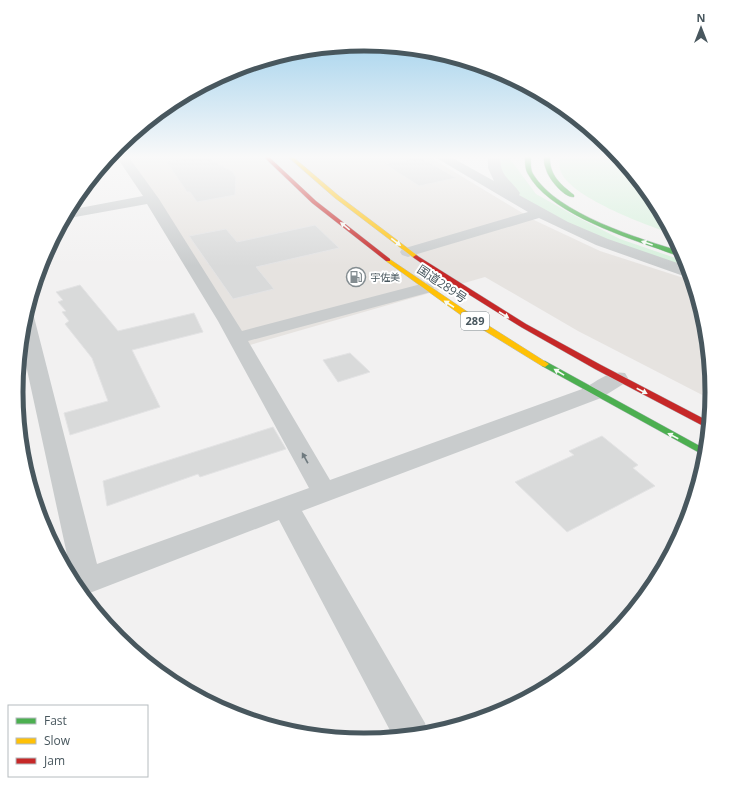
<svg xmlns="http://www.w3.org/2000/svg" width="729" height="785" font-family="'Open Sans','Noto Sans JP',sans-serif">
  <style>
    .commercial { fill: #e6e3e0 }
    .green { fill: #d6f0dc }
    .building { fill: #d9dada; stroke: #e3e3e4 }
    .lines { fill: none; stroke-linecap: round; stroke-linejoin: round }
    .fast-casing { stroke: #b6bcc1; stroke-width: 1 }
    .slow-casing { stroke: #b6bcc1; stroke-width: 1 }
    .jam-casing { stroke: #b6bcc1; stroke-width: 1 }
    .street { fill: #c9cccd; fill-rule: evenodd }
    .fast { fill: #4caf50; fill-rule: evenodd }
    .slow { fill: #ffc107; fill-rule: evenodd }
    .jam { fill: #c62828; fill-rule: evenodd }
    .oneway { fill: #f6fbf6 }
    .oneway2 { fill: #6f7a7f }
    .labels { text-anchor: middle; stroke-width: 4; stroke-linejoin: round; paint-order: stroke }
    .far-poi-label { font-size: 10px; fill: #48575e; stroke: #fff; text-anchor: start }
    .shield { fill: #fff; stroke: #7f898e; stroke-width: 1 }
    .shield-label { font-size: 11px; font-weight: bold; fill: #48575e }
    .street-label { font-size: 12px; fill: #48575e; stroke: #fff }
    .rim { fill: none; stroke: #48575e; stroke-width: 5 }
  </style>
  <rect width="100%" height="100%" fill="#f2f1f1"/>
  <!-- commercial -->
  <path class="commercial" d="M129,156H428L534,220L600,251L693,281L706,325L712,400L578,331L485,277L250,345Z"/>
  <!-- green -->
  <path class="green" d="M501,156H512L510,159L536,194L575,216L620,239L687,262L689,269L610,242L563,222L521,197L499,170Z
    M560,156H619L654,199L673,234C648,226 566,196 560,169C559,165 560,160 560,156Z"/>
  <!-- building -->
  <path class="building" d="M202,156H208L215,162L232,171L236,177L235,195L197,202L190,192H187L166,161Z
    M420,157L456,178L419,186L385,164Z
    M315,225L339,248L256,267L274,289L233,299L189,236L226,229L237,242Z
    M80,285L118,331L194,313L203,332L132,350L160,407L70,435L64,413L108,401L92,358L65,324L69,321L62,312L66,311L58,302L63,300L56,292Z
    M350,353L370,372L338,382L323,360Z
    M273,427L286,449L200,477L198,474L107,506L103,481Z
    M602,436L638,465L633,468L655,486L567,532L515,482L574,455L569,451Z"/>
  <g class="lines">
    <defs>
      <path id="fast" d="M525,156H531C531,162 530,169 533,174C557,214 640,239 683,252L685,257C675,256 663,250 653,247C616,234 547,210 528,174C525,169 525,162 525,156Z
        M544,156H550C549,175 560,184 574,195V197C564,198 548,178 546,169C544,165 544,161 544,156Z
        M545,361L707,450V457L542,366L541,364L542,362Z"/>
      <path id="slow" d="M287,156H292L339,196L418,256V258H414L335,198Z
        M388,258L478,319L549,364L545,367L542,366L472,323L386,261V259Z"/>
      <path id="jam" d="M263,156H268L316,201L390,259V261H386L312,203Z
        M416,255L526,324L601,365L710,422L709,429L595,369L521,327L449,282L414,258L413,257Z"/>
    </defs>
    <!-- fast casing -->
    <use href="#fast" class="fast-casing"/>
    <!-- slow casing -->
    <use href="#slow" class="slow-casing"/>
    <!-- jam casing -->
    <use href="#jam" class="jam-casing"/>
    <!-- street -->
    <path class="street" d="M116,156H128L159,199L242,331L425,283L431,284L434,288L431,292L248,341L330,480L585,388C598,380 610,370 625,373L628,378L625,383L601,398L302,511L425,723L429,735L394,738L279,520L87,594L82,595L68,574L71,573L21,342L23,324L27,312L32,313L34,317L97,564L309,488L218,321L147,204L64,219L69,210L143,196Z
      M433,156H449L494,181L488,168V156H500C500,178 510,178 520,193L519,195L568,222L608,239L689,267L692,279L596,245L539,218L414,255L408,257L402,255L400,252L402,249L528,212Z"/>
    <!-- fast -->
    <use href="#fast" class="fast"/>
    <!-- slow -->
    <use href="#slow" class="slow"/>
    <!-- jam -->
    <use href="#jam" class="jam"/>
  </g>
  <!-- one-way arrows -->
  <defs><path id="oneway-solid" d="M-6-.8H1V-3.2L6.5 0L1 3.2V.8H-6Z"/></defs>
  <g class="oneway">
    <use href="#oneway-solid" transform="translate(345 226) rotate(-141)"/>
    <use href="#oneway-solid" transform="translate(396 242) rotate(37)"/>
    <use href="#oneway-solid" transform="translate(647 243) rotate(-161)"/>
    <use href="#oneway-solid" transform="translate(449 304) rotate(-147)"/>
    <use href="#oneway-solid" transform="translate(504 315) rotate(33)"/>
    <use href="#oneway-solid" transform="translate(559 372) rotate(-149)"/>
    <use href="#oneway-solid" transform="translate(642 391) rotate(27)"/>
    <use href="#oneway-solid" transform="translate(673 436) rotate(-152)"/>
  </g>
  <use class="oneway2" href="#oneway-solid" transform="translate(305 458) rotate(-119)"/>
  <!-- sky -->
  <linearGradient id="sky" x2="0" y2="1"><stop stop-color="#8fc9ea"/><stop offset="0.59" stop-color="#f9f9f9"/><stop offset="1" stop-color="#f9f9f9" stop-opacity="0"/></linearGradient>
  <rect width="729" height="266" fill="url(#sky)"/>
  <!-- icons -->
  <defs>
    <symbol id="fuel-ring" viewBox="-11 -11 22 22"><circle r="9.5" fill="#fff" stroke="#848d91" stroke-width="1.5"/><path d="M-5.5-6h7V0h2V4h1.3V-2.5L3-4.5l.8-.8L6-3V5H2.5V1h-1V6h-7ZM-4.2-4.7v3.2H.2V-4.7Z" fill="#848d91"/></symbol>
  </defs>
  <g fill-rule="evenodd">
    <use href="#fuel-ring" x="345" y="266" width="22" height="22"/>
  </g>
  <g class="labels">
    <!-- far-poi labels -->
    <g class="far-poi-label">
      <text x="370" y="281">宇佐美</text>
    </g>
    <!-- shield labels -->
    <rect class="shield" x="461" y="312" width="28" height="18" rx="3"/>
    <g class="shield-label">
      <text x="475" y="325">289</text>
    </g>
    <!-- street labels -->
    <g class="street-label">
      <text transform="translate(442 284) rotate(34)" y="4">国道289号</text>
    </g>
  </g>
  <!-- crop -->
  <path d="M0 0H729V785H0ZM23 392a341 341 0 1 1 682 0a341 341 0 1 1-682 0Z" fill="#fff" fill-rule="evenodd"/>
  <path class="rim" d="M23 392a341 341 0 1 1 682 0a341 341 0 1 1-682 0Z"/>
  <!-- legend -->
  <rect x="8" y="705" width="140" height="72" fill="#ffffff" stroke="#b6bcbf"/>
  <rect x="16" y="718" width="20" height="6" fill="#4caf50" stroke="#b6bcbf"/>
  <text x="44" y="725" font-size="12" fill="#48575e">Fast</text>
  <rect x="16" y="738" width="20" height="6" fill="#ffc107" stroke="#b6bcbf"/>
  <text x="44" y="745" font-size="12" fill="#48575e">Slow</text>
  <rect x="16" y="758" width="20" height="6" fill="#c62828" stroke="#b6bcbf"/>
  <text x="44" y="765" font-size="12" fill="#48575e">Jam</text>
  <!-- north arrow -->
  <g transform="translate(701 28)" stroke="#ffffff" stroke-width="3" paint-order="stroke">
  <path d="M0-3L7 15L0 10L-7 15Z" fill="#48575e"/>
  <text y="-6" font-size="11" font-weight="bold" text-anchor="middle" fill="#48575e">N</text>
  </g>
</svg>
